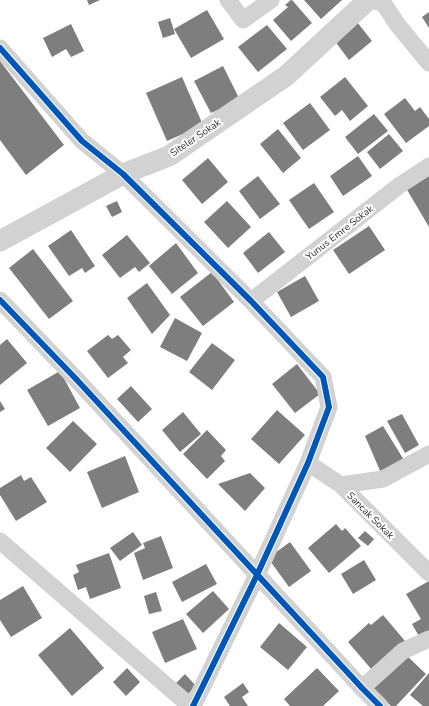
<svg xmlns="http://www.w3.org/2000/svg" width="429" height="706" font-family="'Nunito Sans',sans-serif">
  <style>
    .building { fill: #7e7e7e }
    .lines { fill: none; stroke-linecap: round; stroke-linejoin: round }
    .minor { stroke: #d2d2d2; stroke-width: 17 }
    .tertiary { stroke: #d2d2d2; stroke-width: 21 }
    .cycleway-casing { stroke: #fff; stroke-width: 8 }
    .cycleway { stroke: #0057b8; stroke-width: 6 }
    .labels { text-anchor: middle; stroke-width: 4; stroke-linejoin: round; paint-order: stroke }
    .street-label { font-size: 10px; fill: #2d2d2d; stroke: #fff }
  </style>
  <rect width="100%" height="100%" fill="#fff"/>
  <!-- building -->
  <path class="building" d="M87,0H100L89,5Z
    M291,0H292L312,23L291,41L273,20L288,7L285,5Z
    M304,0H342L321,19Z
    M207,10L224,39L191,58L174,29Z
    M429,12V28L422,17Z
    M170,18L175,34L163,38L158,22Z
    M357,22L372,41L349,60L334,40Z
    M71,24L84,51L71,57L66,49L52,57L43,38Z
    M267,25L287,49L258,72L238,47Z
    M0,61L64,145L26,175L0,140Z
    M223,66L240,100L211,113L194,81Z
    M182,77L203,125L167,141L146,93Z
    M345,77L368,106L350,121L342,110L335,116L320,97Z
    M405,98L415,111L420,107L429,119V126L406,143L384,114Z
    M310,103L330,130L303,150L283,123Z
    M374,114L388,131L358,154L345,137Z
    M278,129L301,158L283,173L260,144Z
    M389,134L403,151L380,169L367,152Z
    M358,156L372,176L343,196L330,176Z
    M208,158L228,182L202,204L182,180Z
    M429,175V227L406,188Z
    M258,176L280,204L260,219L239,191Z
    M314,183L334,212L309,229L289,200Z
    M117,201L122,212L112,217L106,206Z
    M227,201L251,227L228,248L204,222Z
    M369,226L385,250L349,274L333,250Z
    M71,230L95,266L85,273L82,268L69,276L48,246Z
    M269,232L285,252L258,273L243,253Z
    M127,235L150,263L139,272L135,267L120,278L102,255Z
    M176,243L198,273L172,294L149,266Z
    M33,249L73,301L49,319L9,268Z
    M212,272L234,302L203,326L180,297Z
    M305,276L319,301L291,317L277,292Z
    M147,283L170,315L152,334L127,298Z
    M175,318L202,333L187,361L160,347Z
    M108,335L112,339L118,335L131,350L123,357L128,363L108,378L87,351Z
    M7,339L27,363L0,385V345Z
    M212,343L235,360L212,390L189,372Z
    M297,364L320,394L295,413L272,384Z
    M60,371L80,408L48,426L27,390Z
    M131,386L152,409L138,422L117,399Z
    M0,401L5,409L0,412Z
    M277,410L305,435L279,464L251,439Z
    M183,412L201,434L180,452L162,430Z
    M402,414L419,445L405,453L387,421Z
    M73,421L97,444L70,472L46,448Z
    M383,426L404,460L381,473L365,436Z
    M207,430L226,450L221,456L225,461L207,479L183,454Z
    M125,456L139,492L102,508L87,472Z
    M250,473L265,488L245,511L218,484Z
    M21,475L24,481L31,477L47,502L16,521L0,495V488Z
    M336,524L342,531L345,528L361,546L329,573L308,548Z
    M365,531L374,539L368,546L358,538Z
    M133,532L142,545L120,561L110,548Z
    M161,536L173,568L143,580L134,553L145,548L143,543Z
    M290,542L311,571L289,587L268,558Z
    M109,553L121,588L90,599L86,587L78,590L73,575L79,572L76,565Z
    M364,560L376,580L353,594L341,574Z
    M206,564L217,584L182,602L172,582Z
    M429,581V633L420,638L412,624L421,619L406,594Z
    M23,586L42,618L11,637L0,620V600Z
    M213,591L229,609L203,633L186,614Z
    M156,592L162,611L149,614L144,596Z
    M383,615L405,641L372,670L348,642L369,623L371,625Z
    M183,619L197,649L165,663L152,632Z
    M279,623L307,647L288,670L260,647Z
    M70,628L104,668L72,696L38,655Z
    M405,654L426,674L396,706H391L373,689Z
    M127,668L140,682L126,696L113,682Z
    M317,668L339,691L323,706H290L284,699Z
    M429,673V706H423L410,695Z
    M185,674L196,686L185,697L174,685Z
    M243,683L249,692L242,697L248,706H230L224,697Z"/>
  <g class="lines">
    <!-- minor -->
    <path class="minor" d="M228,0L243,20L271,0
      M372,0L384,4L397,24L429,63
      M0,48L82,141L123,174L251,301L323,377L329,407L308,463L257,575L193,706
      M0,300L77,380L362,688L380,706
      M251,301L400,185L429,166
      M308,463L341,485L429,573
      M341,485L383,479L429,454
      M0,541L190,706
      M362,688L403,651L429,639"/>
    <!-- tertiary -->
    <path class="tertiary" d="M0,241L123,174L169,156L286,76L368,0"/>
    <defs>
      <path id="cycleway" d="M0,48L82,141L123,174L251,301L323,377L329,407L308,463L257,575L193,706
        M0,300L77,380L362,688L380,706"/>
    </defs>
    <!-- cycleway casing -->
    <use href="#cycleway" class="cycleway-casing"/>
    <!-- cycleway -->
    <use href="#cycleway" class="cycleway"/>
  </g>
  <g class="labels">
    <!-- street labels -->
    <g class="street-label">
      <text transform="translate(195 137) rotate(-34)" y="4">Siteler Sokak</text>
      <text transform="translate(339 232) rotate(-38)" y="4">Yunus Emre Sokak</text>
      <text transform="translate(371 515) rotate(45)" y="4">Sancak Sokak</text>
    </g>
  </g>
</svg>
